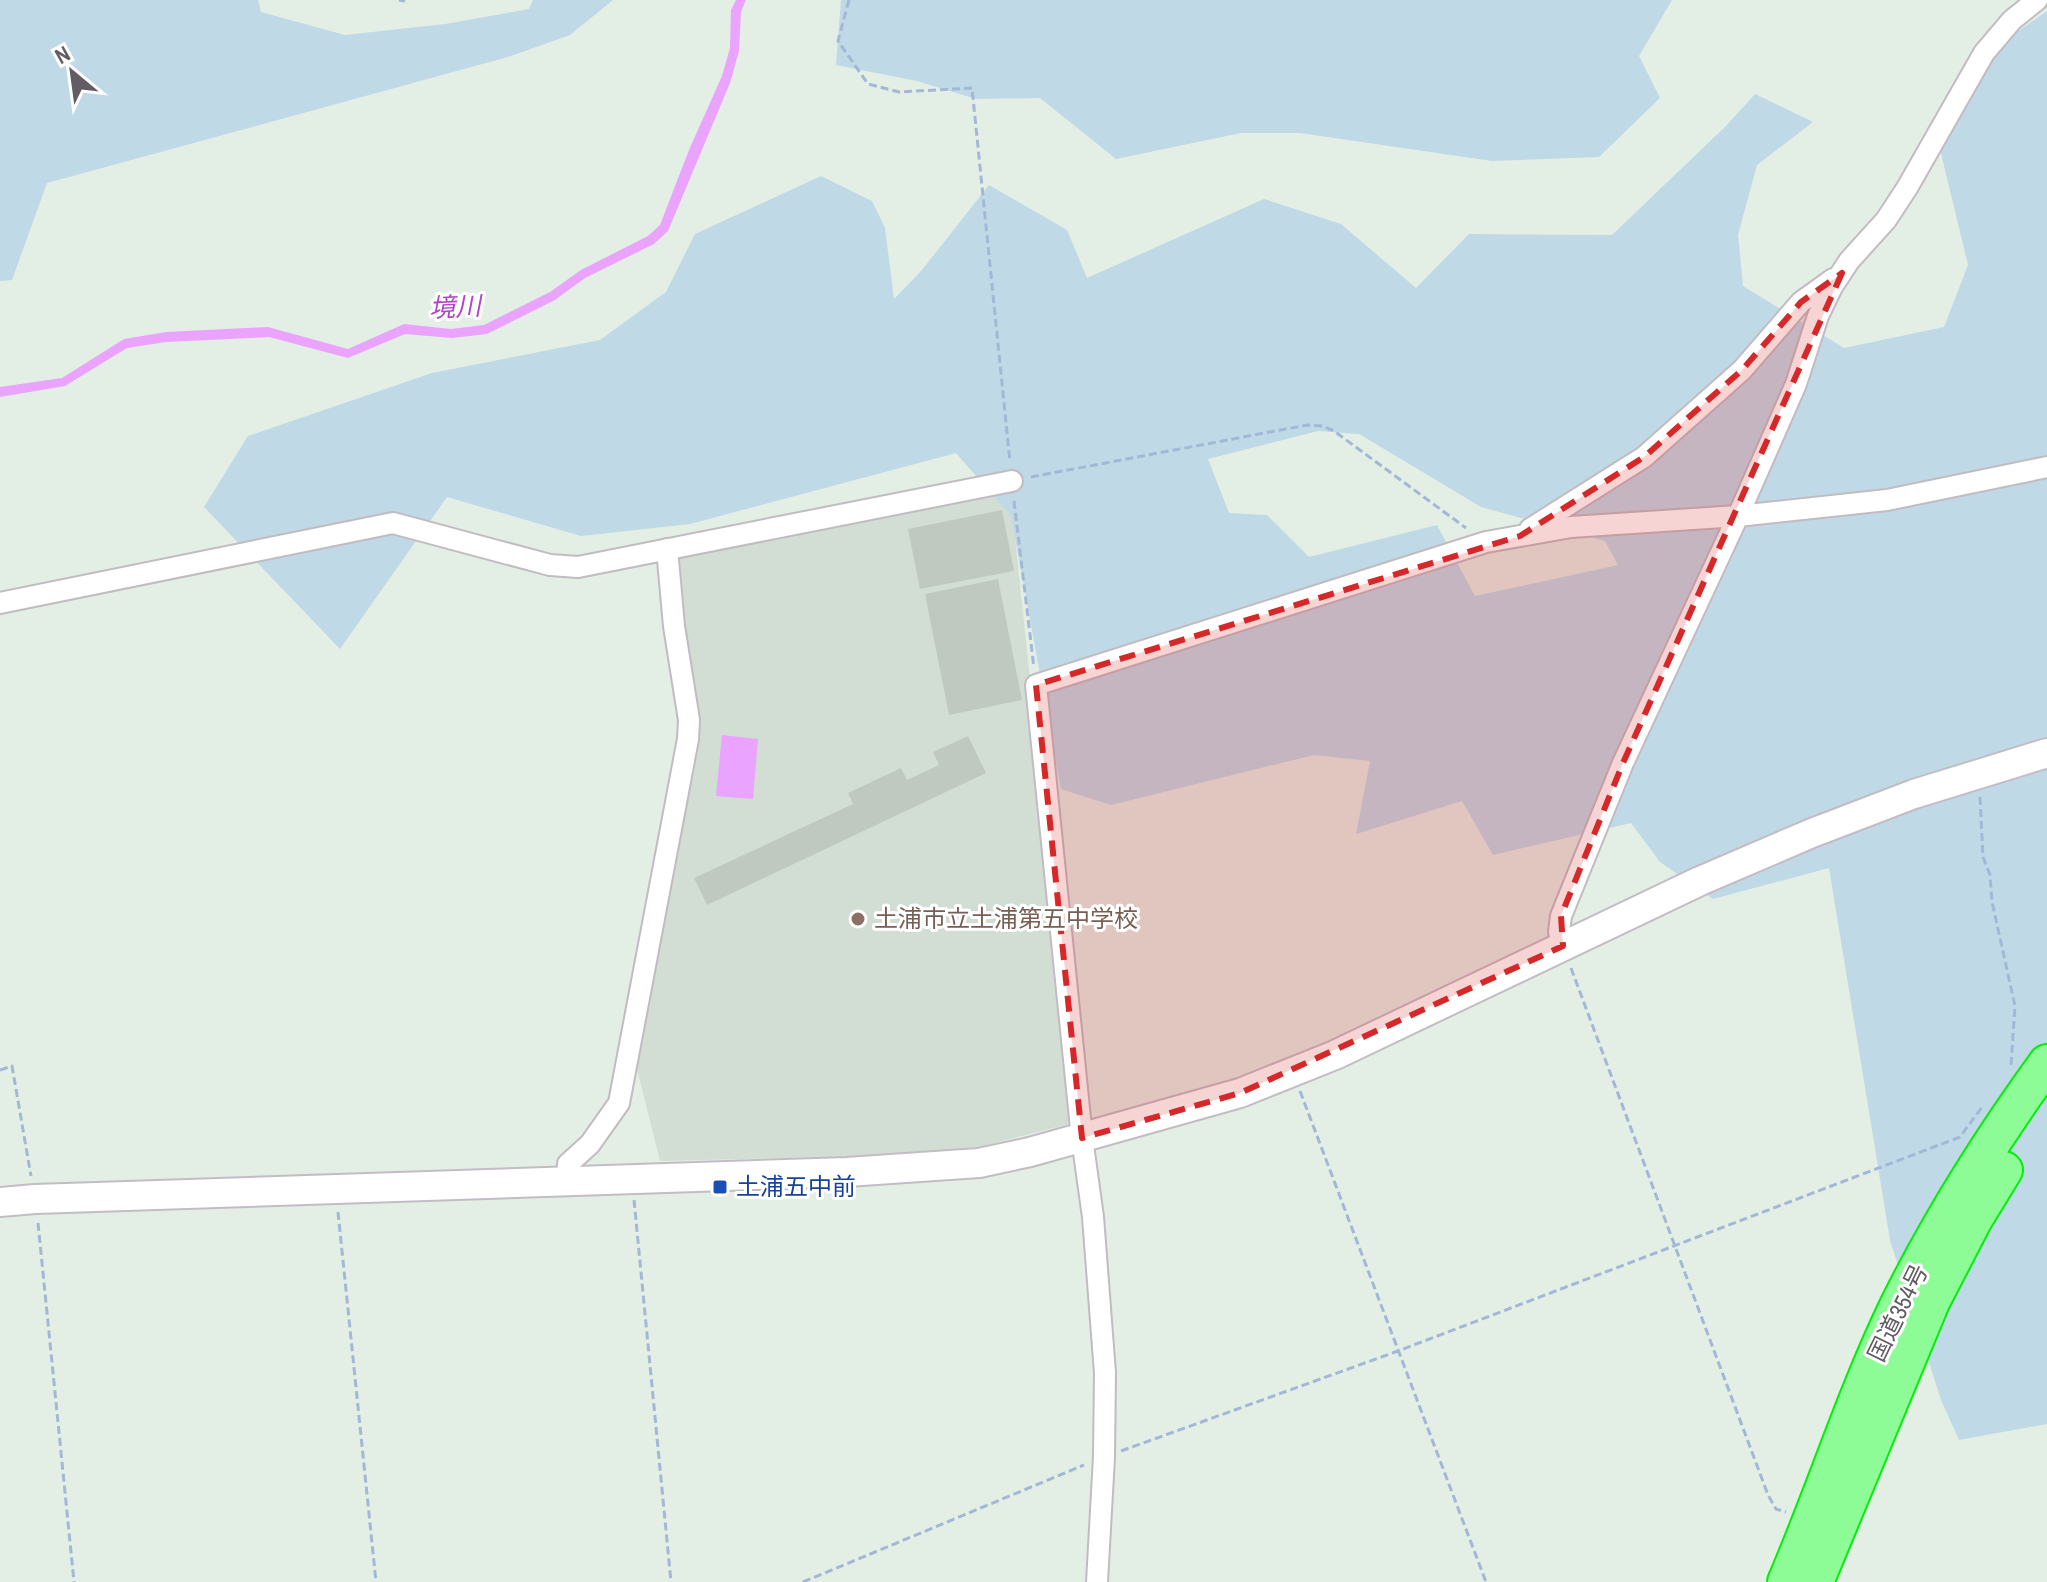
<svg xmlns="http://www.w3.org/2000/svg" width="2047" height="1582" font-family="'Archivo Narrow','Noto Sans JP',sans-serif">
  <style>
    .education { fill: #d2ded3 }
    .green { fill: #c0d9e6; fill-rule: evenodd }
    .water { fill: #eaa3fe }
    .building { fill: #c0c9c0 }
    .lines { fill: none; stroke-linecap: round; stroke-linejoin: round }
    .street-casing { stroke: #c2bbc2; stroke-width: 24 }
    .secondary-casing { stroke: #c4bcc5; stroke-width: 32 }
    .highway-casing { stroke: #02ef08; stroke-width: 40 }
    .path { stroke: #a3b8d7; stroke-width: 3; stroke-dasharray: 8 4; stroke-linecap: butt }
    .street { stroke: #fff; stroke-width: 20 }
    .secondary { stroke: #fff; stroke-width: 28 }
    .highway { stroke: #8dfc96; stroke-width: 36 }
    .marked { fill: #d62828; fill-opacity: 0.2; stroke: #d62828; stroke-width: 6; stroke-dasharray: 16 10; stroke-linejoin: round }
    .education-dot { fill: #8d6e63; stroke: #fff; stroke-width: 3 }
    .transit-dot { fill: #1a4fb4; stroke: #fff; stroke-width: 3 }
    .labels { text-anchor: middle; stroke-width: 6; stroke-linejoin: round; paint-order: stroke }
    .education-label { font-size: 24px; fill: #785e54; stroke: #fff; text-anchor: start }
    .transit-label { font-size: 24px; fill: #164399; stroke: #fff; text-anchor: start }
    .street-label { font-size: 24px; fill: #635c64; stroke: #fff }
    .water-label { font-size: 26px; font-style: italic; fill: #af46c2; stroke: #fff }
  </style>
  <rect width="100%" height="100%" fill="#e3eee5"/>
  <!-- education -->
  <path class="education" d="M1004,489L1011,500L1077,1122L983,1146L929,1152L874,1156L660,1161L634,1057L687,780L684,645L676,568L679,557Z"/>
  <!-- green -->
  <path class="green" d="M0,0H258L261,12L345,35L445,24L529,9L533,0H613L570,35L508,57L47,183L12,280L0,281Z
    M841,0H1672L1639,56L1660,98L1599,157L1492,161L1300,133H1241L1116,159L1040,98L976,99L917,81L836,65Z
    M2047,11V1424L1959,1440L1941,1400L1890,1240L1829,868L1713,899L1660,862L1631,823L1493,855L1462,801L1356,834L1370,761L1314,755L1111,805L1061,789L1011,516L956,453L690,524L581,536L447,497L340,649L204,507L248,436L432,373L600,340L666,292L695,234L821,176L872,201L885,228L894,299L922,270L989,185L1067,230L1087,278L1264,199L1341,224L1416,288L1469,234L1612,235L1726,126L1755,94L1813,122L1757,165L1738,235L1743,286L1844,348L1944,327L1968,265L1939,145L1998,45ZM1318,431L1359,434L1481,507L1605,541L1618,565L1475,596L1437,525L1309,557L1267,515L1229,513L1208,459Z"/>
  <!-- water -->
  <path class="water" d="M736,0H746L741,12L739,51L730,83L668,231L654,244L585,278L555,300L487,334L452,338L405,334L348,358L269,337L166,342L127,348L65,386L0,397V387L62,378L124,339L166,332L268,327L348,349L404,324L451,329L484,325L550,292L581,270L648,236L660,225L689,150L722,76L730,48L731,10Z
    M722,735L758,739L753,799L716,796Z"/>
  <!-- building -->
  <path class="building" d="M1002,510L1014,571L920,589L908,529Z
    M998,579L1022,700L949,715L925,594Z
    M968,736L986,773L707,905L694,878L853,804L848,793L901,768L907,780L939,765L933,752Z"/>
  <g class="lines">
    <defs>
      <path id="street" d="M1530,529L1644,457L1742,370L1801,302L1833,279
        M0,603L393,523L550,565L578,567L1012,481
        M1563,946L1559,932L1561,916L1623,763L1738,516L1796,384L1818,316L1832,287L1849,261L1886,220L1907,188L1984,53L2012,20L2037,0
        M567,1182L568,1164L590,1144L619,1103L688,739L689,720L674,626L667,549
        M1097,1582L1104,1457L1105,1373L1093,1217L1082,1138L1036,685L1486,542L1571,527L1738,516L1887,500L2047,467"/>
      <path id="secondary" d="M0,1202L35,1199L847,1172L979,1163L1030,1152L1240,1093L1335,1055L1700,881L1812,833L1914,794L2047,753"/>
      <path id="highway" d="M1786,1582C1825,1491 1855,1395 1898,1306C1940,1221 1991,1140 2047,1063
        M1815,1582L1931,1302L1974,1219L2004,1170"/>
    </defs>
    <!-- street casing -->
    <use href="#street" class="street-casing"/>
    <!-- secondary casing -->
    <use href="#secondary" class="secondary-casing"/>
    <!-- highway casing -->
    <use href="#highway" class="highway-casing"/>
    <!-- path -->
    <path class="path" d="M399,0L405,1
      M849,0L838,41L868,84L899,92L972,88L1010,462
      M1031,477L1307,425L1323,426L1334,431L1466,528
      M1014,501L1034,668
      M1980,797L1983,857L1990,875L1992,902L2015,1006L2011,1065
      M1571,968L1768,1495L1776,1509L1786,1512
      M0,1070L12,1066L31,1176
      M1300,1091L1486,1582
      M634,1200L671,1582
      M338,1212L376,1582
      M38,1223L74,1582
      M1121,1451L1398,1351L1960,1137L1982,1107
      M803,1582L1084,1465"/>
    <!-- street -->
    <use href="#street" class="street"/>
    <!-- secondary -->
    <use href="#secondary" class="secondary"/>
    <!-- highway -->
    <use href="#highway" class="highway"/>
  </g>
  <!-- marked area -->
  <path class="marked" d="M1842,273L1623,763L1561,916L1563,946L1240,1093L1082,1138L1036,685L1520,536L1644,457L1742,370L1801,302Z"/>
  <!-- markers -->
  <circle class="education-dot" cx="858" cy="919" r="8"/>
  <rect class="transit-dot" x="712" y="1179" width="16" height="16" rx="4"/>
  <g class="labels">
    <!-- education labels -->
    <g class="education-label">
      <text x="874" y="927">土浦市立土浦第五中学校</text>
    </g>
    <!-- transit labels -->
    <g class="transit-label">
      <text x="736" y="1195">土浦五中前</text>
    </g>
    <!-- street labels -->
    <g class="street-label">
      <text transform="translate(1898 1313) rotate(-64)" y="8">国道354号</text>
    </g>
    <!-- water labels -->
    <g class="water-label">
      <text transform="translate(455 307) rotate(-3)" y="9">境川</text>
    </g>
  </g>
  <!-- north arrow -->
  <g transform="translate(72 72) rotate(331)" stroke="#ffffff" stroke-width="6" paint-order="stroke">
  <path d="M0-6L14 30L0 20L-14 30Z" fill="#635c64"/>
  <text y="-12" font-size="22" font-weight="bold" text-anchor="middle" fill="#635c64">N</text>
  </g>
</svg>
